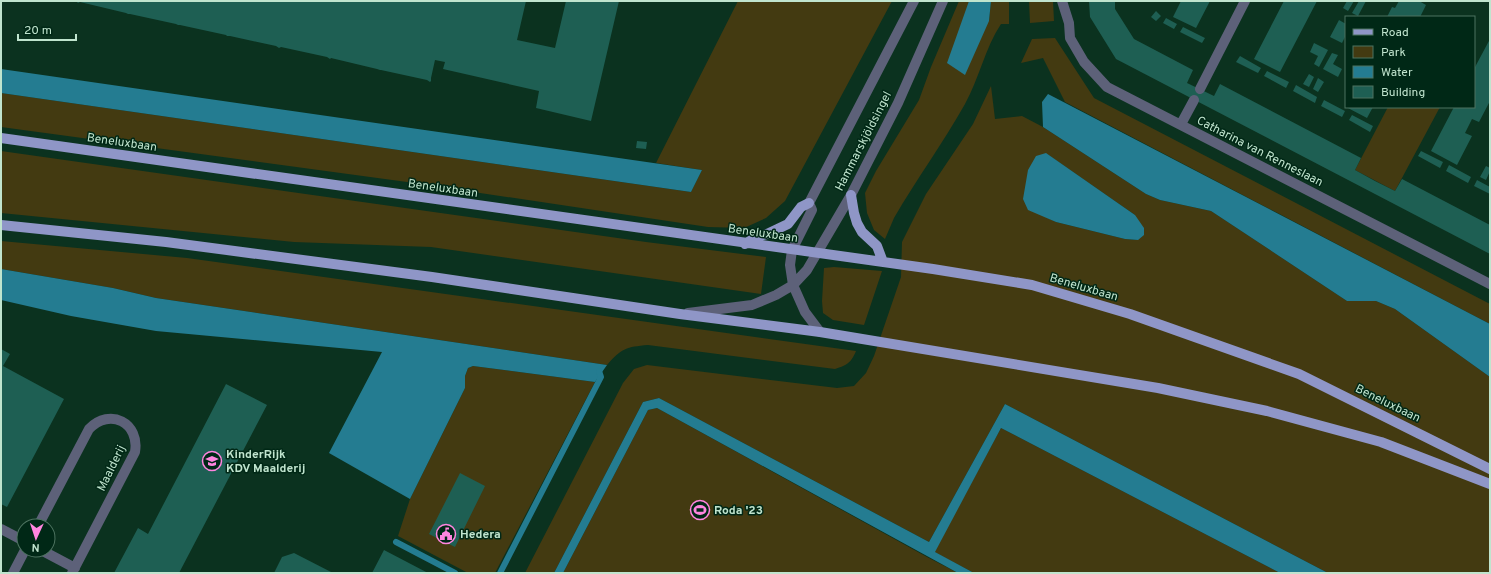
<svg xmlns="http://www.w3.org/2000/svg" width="1491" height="574" font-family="Overpass,sans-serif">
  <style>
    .green { fill: #433a11; fill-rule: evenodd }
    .water { fill: #247c91 }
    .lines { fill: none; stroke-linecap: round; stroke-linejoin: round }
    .stream { stroke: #247c91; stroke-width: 6 }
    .building { fill: #1e5f53 }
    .minor { stroke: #5d6179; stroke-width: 10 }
    .tertiary { stroke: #5d6179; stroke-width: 10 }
    .primary { stroke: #8f96c7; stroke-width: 10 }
    .labels { text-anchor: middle; stroke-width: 3; stroke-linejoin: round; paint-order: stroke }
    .street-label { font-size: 12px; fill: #c0e4ce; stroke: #002816 }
    .poi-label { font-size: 12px; font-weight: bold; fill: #c0e4ce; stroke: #002816; text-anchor: start }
  </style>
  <rect width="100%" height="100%" fill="#0b321f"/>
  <!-- green -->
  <path class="green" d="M738,1H892L785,201L766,218L744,228L708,227L407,182L1,127V93L691,192L702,170L656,163Z
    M959,1H969L989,21L991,1H1009V24H1001C985,48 979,79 965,104C943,143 916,180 894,218L885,239L874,230L867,213L865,193L876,171L919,100L931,67Z
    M1029,1H1053L1054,21L1030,23Z
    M1055,38L1094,98L1490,304V324L1065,102L1043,58L1021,63L1032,39Z
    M991,86L995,119L1022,116L1043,127L1146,194L1160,200L1211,211L1347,301H1376L1395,309L1490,377V573H1328L1005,404L929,542L659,398L643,402L554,573H525L623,383L634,369L647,365L837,388L854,386L866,373L874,356L901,277L902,242L926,194L973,124ZM1047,154L1135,215L1138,240L1125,239L1056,222L1044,216L1036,157Z
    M1388,107H1440L1395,191L1355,170Z
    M1,151L646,242L766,257L761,294L431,247L294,242L1,213Z
    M1,241L187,258L856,351C851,363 847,365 835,369L648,345C626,347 622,348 607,365L156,298L113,288L1,269Z
    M834,267L882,271L864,325L833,320L823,313L822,301L824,268Z
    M473,366L595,382L495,573H468L398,536L410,499L465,388V376L468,368Z
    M657,408L927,557L958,573H563L648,410Z
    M1001,428L1280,573H974L934,552Z"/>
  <!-- water -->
  <path class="water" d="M969,1H991L989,21L965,75L947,63Z
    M1,69L702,170L691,192L1,93Z
    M1048,94L1490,324V377L1395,309L1376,301H1347L1211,211L1160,200L1146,194L1043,127L1042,102Z
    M1046,153L1135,215L1144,228V235L1138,240L1125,239L1056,222L1028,210L1023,199L1028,170L1036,156Z
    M1,269L113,288L156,298L607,365L595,382L473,366L468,368L465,376V388L410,499L329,453L382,352L156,331L71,316L1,300Z
    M659,398L929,542L1005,404L1328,573H1280L1001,428L935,552L974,573H958L657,408L648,410L563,573H554L643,402Z"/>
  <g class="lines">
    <!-- stream -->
    <path class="stream" d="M396,542L455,573
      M500,573L601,377L599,371"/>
  </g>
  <!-- building -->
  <path class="building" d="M76,1H526L517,40L555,48L566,1H619L591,121L536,108L539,91L443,69L445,62L435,60L431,78V81L430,82L427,80L381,70H380L377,69L331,58L330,59L327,57L281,47L279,48L276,46L230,36H227L226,35L180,25H178L176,24L130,14H128L126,13L80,2L78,3Z
    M1089,1H1115V9L1134,39L1193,70L1187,83L1214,96L1220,84L1361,158L1355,170L1375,181L1395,191L1402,179L1490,225V254L1116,59L1090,17Z
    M1181,1H1210L1196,28L1173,17Z
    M1284,1H1317L1280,72L1254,59Z
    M1347,1H1354L1348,11L1343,8Z
    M1359,1H1366L1358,16L1352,13Z
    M1399,1H1419L1426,5L1420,17H1387L1392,7L1395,8Z
    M1156,11L1161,16L1156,21L1151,17Z
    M1166,18L1177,24L1174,29L1163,23Z
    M1339,20L1346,24V35L1342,43L1330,37Z
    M1183,27L1205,38L1202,43L1180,32Z
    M1490,39V101L1479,122L1472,119L1465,133L1472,136L1457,165L1431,151L1454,107H1474V69Z
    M1314,43L1328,50L1319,67L1314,64L1318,56L1310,52Z
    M1332,53L1338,55L1333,64L1342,69L1338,77L1323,69Z
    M1240,56L1261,68L1258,73L1236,62Z
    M1267,71L1289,82L1286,88L1264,76Z
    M1309,74L1314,77L1309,87L1303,84Z
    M1318,78L1324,82L1318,92L1313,89Z
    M1296,85L1317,97L1315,103L1293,91Z
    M1324,100L1345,111L1342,117L1321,106Z
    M1346,107H1373L1367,118Z
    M1352,115L1373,126L1370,132L1349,120Z
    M637,141L647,142L646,149L636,148Z
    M1421,151L1443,162L1440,168L1418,156Z
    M1449,165L1471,177L1468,183L1446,171Z
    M1486,166L1490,168V171L1486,180L1480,177Z
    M1477,180L1490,187V194L1474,186Z
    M1,349L10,354L3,366L64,399L7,507L1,504Z
    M226,384L267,405L179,573H114L138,528L148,534Z
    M460,473L485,486L455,547L429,534Z
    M384,550L428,573H372Z
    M294,553L333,573H274L282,557Z"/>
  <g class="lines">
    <!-- minor -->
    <path class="minor" d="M1062,1L1069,23L1070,38L1084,62L1107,87L1490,284
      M1200,89L1245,1
      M1181,124L1194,100
      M38,526L89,429C110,407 140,423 135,452L72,573
      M1,529L24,541
      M41,550L75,568
      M13,573L25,550"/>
    <!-- tertiary -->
    <path class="tertiary" d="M688,313L752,305L776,295L793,285L807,270L851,195L898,103L943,1
      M820,332L805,312L793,285L790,265L792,250L812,210L809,203L914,1"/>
    <!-- primary -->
    <path class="primary" d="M1,138L933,269L1032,285L1130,314L1299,374L1490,469
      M851,195L854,213L857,223L862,232L877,246L883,262
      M1,225L166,242L432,277L680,314L820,332L1158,388L1267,411L1381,442L1490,484
      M745,244L756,237L767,234L788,224L801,207L809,203"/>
  </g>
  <!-- icons -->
  <defs>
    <symbol id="school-ring" viewBox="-11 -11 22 22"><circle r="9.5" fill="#002816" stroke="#ff85df" stroke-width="1.5"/><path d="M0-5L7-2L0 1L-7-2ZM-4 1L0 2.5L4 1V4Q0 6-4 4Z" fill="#ff85df"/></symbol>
    <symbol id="stadium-ring" viewBox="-11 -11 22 22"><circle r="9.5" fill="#002816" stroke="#ff85df" stroke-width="1.5"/><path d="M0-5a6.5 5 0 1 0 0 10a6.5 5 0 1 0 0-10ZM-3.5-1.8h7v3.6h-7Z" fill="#ff85df"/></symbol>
    <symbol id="civic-ring" viewBox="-11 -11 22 22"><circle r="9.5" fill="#002816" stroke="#ff85df" stroke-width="1.5"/><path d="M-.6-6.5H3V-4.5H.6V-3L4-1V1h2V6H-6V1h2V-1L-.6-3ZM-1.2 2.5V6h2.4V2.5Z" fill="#ff85df"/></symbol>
  </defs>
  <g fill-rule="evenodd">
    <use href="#school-ring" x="201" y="450" width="22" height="22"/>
    <use href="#stadium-ring" x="689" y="499" width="22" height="22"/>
    <use href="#civic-ring" x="435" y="523" width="22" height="22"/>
  </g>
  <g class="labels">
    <!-- street labels -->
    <g class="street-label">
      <text transform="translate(863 141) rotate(-63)" y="4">Hammarskjöldsingel</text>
      <text transform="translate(122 142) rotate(8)" y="4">Beneluxbaan</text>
      <text transform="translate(1260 151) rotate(27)" y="4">Catharina van Renneslaan</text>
      <text transform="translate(443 188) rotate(8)" y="4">Beneluxbaan</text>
      <text transform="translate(763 233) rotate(8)" y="4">Beneluxbaan</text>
      <text transform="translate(1084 287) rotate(16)" y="4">Beneluxbaan</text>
      <text transform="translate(1388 403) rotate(26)" y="4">Beneluxbaan</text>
      <text transform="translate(111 468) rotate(-64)" y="4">Maalderij</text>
    </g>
    <!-- poi labels -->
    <g class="poi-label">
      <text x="226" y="458">KinderRijk<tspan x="226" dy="14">KDV Maalderij</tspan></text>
      <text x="714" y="514">Roda '23</text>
      <text x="460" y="538">Hedera</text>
    </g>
  </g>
  <!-- border -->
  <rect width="1491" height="574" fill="none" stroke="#c0e4ce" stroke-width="4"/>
  <!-- legend -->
  <rect x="1345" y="16" width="130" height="92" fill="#002816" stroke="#4d7360"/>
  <rect x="1353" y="29" width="20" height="6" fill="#8f96c7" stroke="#4d7360"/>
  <text x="1381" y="36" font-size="12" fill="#c0e4ce">Road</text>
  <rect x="1353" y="46" width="20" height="12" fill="#433a11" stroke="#4d7360"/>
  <text x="1381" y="56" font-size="12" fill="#c0e4ce">Park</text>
  <rect x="1353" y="66" width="20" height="12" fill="#247c91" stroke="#4d7360"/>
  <text x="1381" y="76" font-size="12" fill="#c0e4ce">Water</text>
  <rect x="1353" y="86" width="20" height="12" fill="#1e5f53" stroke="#4d7360"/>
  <text x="1381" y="96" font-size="12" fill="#c0e4ce">Building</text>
  <!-- north arrow -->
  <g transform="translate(36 538) rotate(183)"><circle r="19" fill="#002816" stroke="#4d7360"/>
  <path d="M0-3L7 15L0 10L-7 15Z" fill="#ff85df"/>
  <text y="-6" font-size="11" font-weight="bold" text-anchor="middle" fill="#c0e4ce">N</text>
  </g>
  <!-- scale -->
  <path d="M18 34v6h58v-6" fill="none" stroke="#c0e4ce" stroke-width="2"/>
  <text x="24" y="34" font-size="12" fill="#c0e4ce" stroke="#002816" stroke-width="3" paint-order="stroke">20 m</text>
</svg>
